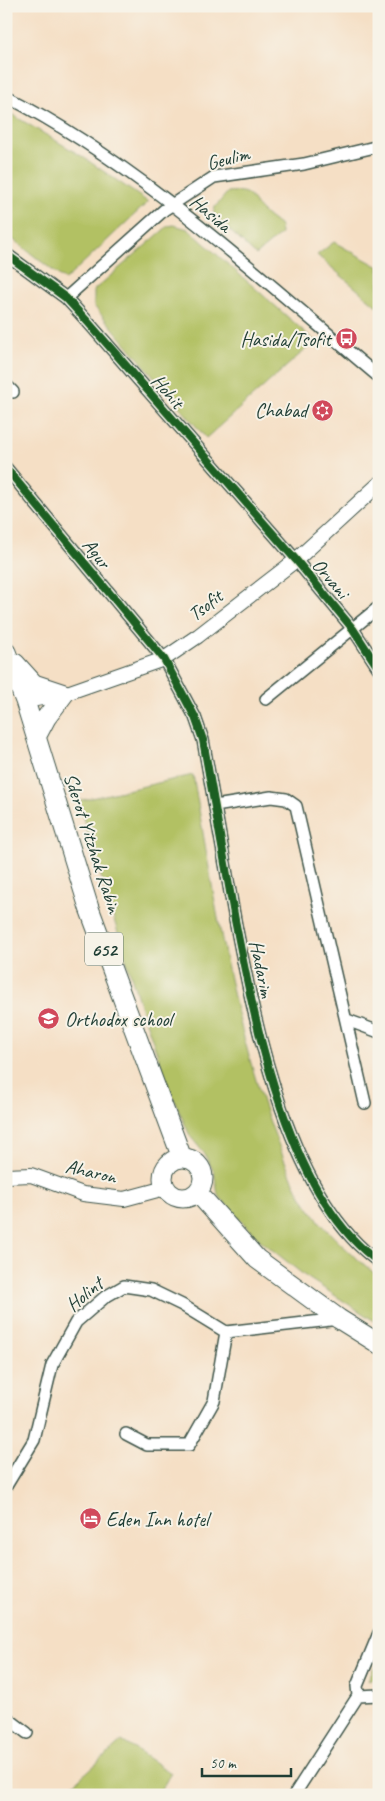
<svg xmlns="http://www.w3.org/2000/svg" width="385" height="1801" font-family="Caveat,sans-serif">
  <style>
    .green { fill: #b2c163; stroke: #687f4c }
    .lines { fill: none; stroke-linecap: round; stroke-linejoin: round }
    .minor-casing { stroke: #3f554a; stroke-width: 14 }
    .tertiary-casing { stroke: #3f554a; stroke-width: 16 }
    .primary-casing { stroke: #3f554a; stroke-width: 21 }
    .minor { stroke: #fff; stroke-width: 11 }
    .tertiary { stroke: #fff; stroke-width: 14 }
    .primary { stroke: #fff; stroke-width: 19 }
    .cycleway-casing { stroke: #f7f3e8; stroke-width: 11 }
    .cycleway { stroke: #1b5e20; stroke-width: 8 }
    .labels { text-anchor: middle; stroke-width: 4; stroke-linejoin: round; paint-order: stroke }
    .shield { fill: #f7f3e8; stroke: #60746a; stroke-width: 1 }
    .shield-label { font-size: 19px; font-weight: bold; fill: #1f3d34 }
    .street-label { font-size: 20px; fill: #1f3d34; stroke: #f7f3e8 }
    .poi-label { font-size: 20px; fill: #1f3d34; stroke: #f7f3e8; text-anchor: end }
  </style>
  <rect width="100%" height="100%" fill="#f7f3e8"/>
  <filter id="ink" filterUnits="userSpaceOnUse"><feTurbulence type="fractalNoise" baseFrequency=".02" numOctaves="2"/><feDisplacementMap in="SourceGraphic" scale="10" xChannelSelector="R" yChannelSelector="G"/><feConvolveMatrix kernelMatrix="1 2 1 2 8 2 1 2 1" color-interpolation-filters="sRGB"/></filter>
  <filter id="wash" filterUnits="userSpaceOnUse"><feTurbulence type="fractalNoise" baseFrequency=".0096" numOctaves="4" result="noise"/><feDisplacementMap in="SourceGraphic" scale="20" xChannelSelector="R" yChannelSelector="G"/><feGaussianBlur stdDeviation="1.12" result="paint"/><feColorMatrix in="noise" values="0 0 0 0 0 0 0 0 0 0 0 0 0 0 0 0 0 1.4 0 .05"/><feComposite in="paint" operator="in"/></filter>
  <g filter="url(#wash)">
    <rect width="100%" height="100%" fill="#f5dfc5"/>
    <!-- green -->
    <path class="green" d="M6,111L80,155L148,202L65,280L6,234Z
      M228,192C253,190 247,196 261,210C266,216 273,220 280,226L281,234L256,255L213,215L215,207Z
      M174,225L188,229L315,341L206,438L94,306V290L168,226Z
      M334,242L379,267V308L317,255Z
      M193,775C214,893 230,1013 271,1125C282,1153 292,1184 309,1208C328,1235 354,1256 379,1277V1324L305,1276L255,1236L218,1195L214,1172L204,1153L190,1136L170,1090L139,1002L78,801Z
      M379,1657V1678L368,1680Z
      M122,1741L171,1773L158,1795H61Z"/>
  </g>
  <g filter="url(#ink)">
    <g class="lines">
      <defs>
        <path id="minor" d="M6,96C141,165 262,279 379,377
          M6,254L66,298L87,321L296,560L353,629L379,669
          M66,298L164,210L214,177L304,164L379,146
          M6,385L13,392
          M6,468L164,659L195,717L203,740C214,800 224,860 235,920C255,1023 288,1198 379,1262
          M266,699L379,607
          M215,806L271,797L286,799L296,806L365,1103
          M347,1020L379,1032
          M126,1434L147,1445H189L214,1401L226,1332
          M6,1486L34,1440L52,1365L76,1322L105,1297L124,1286L151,1290L182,1305L226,1332L339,1319
          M358,1696L379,1695
          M6,1717L27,1733
          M294,1795L358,1696L357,1686L379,1633"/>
        <path id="tertiary" d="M25,701L64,694L164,659L198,636L296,560L379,484
          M6,1176L31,1175L83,1194L124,1199L165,1188"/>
        <path id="primary" d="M6,652L25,701L89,908L182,1158
          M15,663L34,684L64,694L46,718L36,737
          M163 1178a20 20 0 1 1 40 0a20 20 0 1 1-40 0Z
          M197,1192L257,1259L339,1319L379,1344"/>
      </defs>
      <!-- minor casing -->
      <use href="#minor" class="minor-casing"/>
      <!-- tertiary casing -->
      <use href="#tertiary" class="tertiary-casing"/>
      <!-- primary casing -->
      <use href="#primary" class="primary-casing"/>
      <!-- minor -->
      <use href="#minor" class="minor"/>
      <!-- tertiary -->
      <use href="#tertiary" class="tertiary"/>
      <!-- primary -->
      <use href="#primary" class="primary"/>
      <defs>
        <path id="cycleway" d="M6,254L66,298L87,321L296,560L353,629L379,669
          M6,468L164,659L195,717L203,740C214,800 224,860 235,920C255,1023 288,1198 379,1262"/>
      </defs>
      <!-- cycleway casing -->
      <use href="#cycleway" class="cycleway-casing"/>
      <!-- cycleway -->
      <use href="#cycleway" class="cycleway"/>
    </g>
  </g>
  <!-- icons -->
  <defs>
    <symbol id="bus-disc" viewBox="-11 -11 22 22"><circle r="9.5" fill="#d1495b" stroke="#f7f3e8"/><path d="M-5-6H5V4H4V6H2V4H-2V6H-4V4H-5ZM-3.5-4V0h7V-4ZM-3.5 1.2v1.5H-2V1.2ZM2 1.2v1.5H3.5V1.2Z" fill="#fff"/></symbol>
    <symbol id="synagogue-disc" viewBox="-11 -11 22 22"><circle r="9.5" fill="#d1495b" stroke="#f7f3e8"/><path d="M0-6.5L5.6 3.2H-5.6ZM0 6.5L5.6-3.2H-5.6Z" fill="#fff"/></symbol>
    <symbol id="school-disc" viewBox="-11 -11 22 22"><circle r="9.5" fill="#d1495b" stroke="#f7f3e8"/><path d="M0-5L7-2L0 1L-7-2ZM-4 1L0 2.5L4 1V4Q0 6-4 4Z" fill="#fff"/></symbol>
    <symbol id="hotel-disc" viewBox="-11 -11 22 22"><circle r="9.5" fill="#d1495b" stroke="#f7f3e8"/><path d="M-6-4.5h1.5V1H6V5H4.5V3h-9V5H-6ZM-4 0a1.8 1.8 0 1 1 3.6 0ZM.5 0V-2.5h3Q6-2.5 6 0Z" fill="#fff"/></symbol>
  </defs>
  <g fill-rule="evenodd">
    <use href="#bus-disc" x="334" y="326" width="25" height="25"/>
    <use href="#synagogue-disc" x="310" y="398" width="25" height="25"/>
    <use href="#school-disc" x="36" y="1006" width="25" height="25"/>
    <use href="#hotel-disc" x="78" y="1506" width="25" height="25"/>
  </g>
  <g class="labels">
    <!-- shield labels -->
    <rect class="shield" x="85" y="932.5" width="38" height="33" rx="4"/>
    <g class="shield-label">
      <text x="104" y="956">652</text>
    </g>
    <!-- street labels -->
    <g class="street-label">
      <text transform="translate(228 158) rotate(-14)" y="7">Geulim</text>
      <text transform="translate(211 213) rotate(40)" y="7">Hasida</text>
      <text transform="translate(168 391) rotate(49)" y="7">Hohit</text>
      <text transform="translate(97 553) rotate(51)" y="7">Agur</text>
      <text transform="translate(331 578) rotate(50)" y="7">Orvani</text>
      <text transform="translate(205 605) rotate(-38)" y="7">Tsofit</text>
      <text transform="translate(93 843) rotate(72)" y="7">Sderot Yitzhak Rabin</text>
      <text transform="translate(262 969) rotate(79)" y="7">Hadarim</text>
      <text transform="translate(91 1171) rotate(13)" y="7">Aharon</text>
      <text transform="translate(84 1294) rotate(-40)" y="7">Holint</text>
    </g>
    <!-- poi labels -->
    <g class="poi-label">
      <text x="331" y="346">Hasida/Tsofit</text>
      <text x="307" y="417">Chabad</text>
      <text x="65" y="1026" text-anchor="start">Orthodox school</text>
      <text x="106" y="1526" text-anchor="start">Eden Inn hotel</text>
    </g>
  </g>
  <!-- margin -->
  <rect width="385" height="1801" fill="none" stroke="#f7f3e8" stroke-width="25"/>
  <!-- scale -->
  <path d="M202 1768v8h89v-8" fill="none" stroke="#1f3d34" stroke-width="2.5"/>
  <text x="210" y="1768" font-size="15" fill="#1f3d34" stroke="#f7f3e8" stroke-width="4" paint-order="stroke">50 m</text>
</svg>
